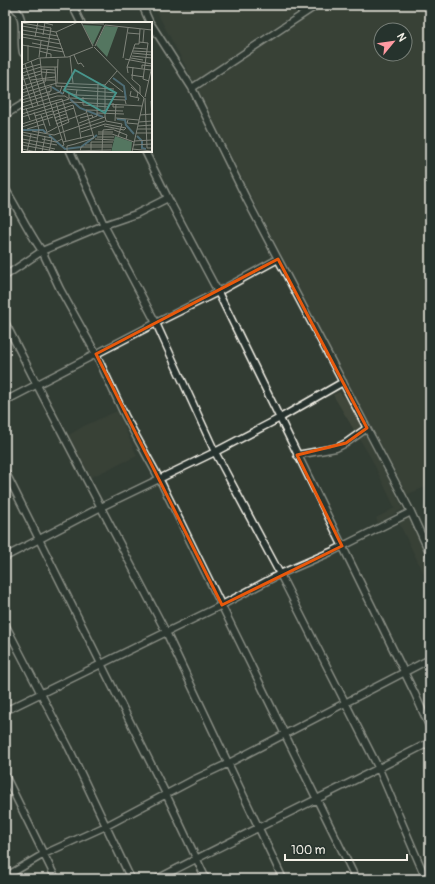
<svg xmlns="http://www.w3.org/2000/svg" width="435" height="884" font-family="Pangolin,sans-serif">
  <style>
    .built { fill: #40473b; fill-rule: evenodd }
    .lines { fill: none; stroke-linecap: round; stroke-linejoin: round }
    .street-casing { stroke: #f4f1e8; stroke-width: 9 }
    .street { stroke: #26332d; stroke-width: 6 }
    .marked { fill: none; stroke: #e8590c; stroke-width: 3; stroke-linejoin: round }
    .inset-river { fill: none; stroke: #4f6d76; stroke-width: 2 }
    .inset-road { fill: none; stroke: #80847b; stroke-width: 1 }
    .view { fill: #48958c; fill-opacity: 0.15; stroke: #48958c; stroke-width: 2 }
    .inset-edge { fill: none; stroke: #f4f1e8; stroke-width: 2 }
  </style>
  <rect width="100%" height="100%" fill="#323c33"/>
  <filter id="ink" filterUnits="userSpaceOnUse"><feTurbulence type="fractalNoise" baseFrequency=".025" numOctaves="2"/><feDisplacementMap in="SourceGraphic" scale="8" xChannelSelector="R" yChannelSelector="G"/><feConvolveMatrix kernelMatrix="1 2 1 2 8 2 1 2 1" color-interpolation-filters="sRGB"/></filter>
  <g filter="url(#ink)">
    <!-- built -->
    <path class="built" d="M153,5H307L194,82Z
      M319,5H429L430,7V485L406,495L368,427L198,91L200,83ZM381,30H405V54H381Z
      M339,392L352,406L378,456L403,509L378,523L376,518L395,508L371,458L333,395Z
      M117,411L137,456L87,479L67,436L84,426Z
      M409,514L430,556V586L397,519Z"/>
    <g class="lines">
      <defs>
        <path id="street" d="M11,5C28,16 19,36 23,53
          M72,5L81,23
          M142,5L150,23
          M151,24L192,88L247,200L411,512L430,554
          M192,88L317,5
          M5,115L23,104
          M70,151L104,225L156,323L215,452L280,574L379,769L426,879
          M145,151L168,198L218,292L415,694L430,728
          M5,188C18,209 28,231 42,251L104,225L136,214L168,198
          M5,276L42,251L60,289L96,354L125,416L159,478L356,879
          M5,322L37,385L166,632L283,879
          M5,401L156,323L218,292L278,259
          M297,455L336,448L346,443L367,428
          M5,471L166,794L206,879
          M5,557L101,507L215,452L280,418L343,382
          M5,624L69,748L131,879
          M5,711L222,605L280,574L333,551L411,512
          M5,775L56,879
          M5,877L44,854L106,826L195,779L229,763L430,659
          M157,879C247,832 340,789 430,742"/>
      </defs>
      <!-- street casing -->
      <use href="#street" class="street-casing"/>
      <!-- street -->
      <use href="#street" class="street"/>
    </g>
  </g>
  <!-- marked area -->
  <path d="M0 0H435V884H0ZM278,259L367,428L346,443L297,455L342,546L222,605L96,354Z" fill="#323c33" fill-opacity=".55" fill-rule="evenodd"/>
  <path class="marked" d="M278,259L367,428L346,443L297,455L342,546L222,605L96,354Z"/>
  <!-- overview -->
  <g transform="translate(22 22)">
    <rect width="130" height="130" fill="#323c33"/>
    <path d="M61,3L80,4L71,23ZM83,4L96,5L85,35L74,23ZM93,114L110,120L109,130H89Z" fill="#547660"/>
    <path class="inset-river" d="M91,56L102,64L104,78M30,65L41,72M48,77L58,86L81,95M95,97L103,98L104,103L112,112M0,108H21L24,111M27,113L43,127L59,125L75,113M115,114L120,119V126L124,127"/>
    <path class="inset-road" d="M19,0L31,3M59,0L71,24M0,1L29,6L24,36M59,1L82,2M83,3L130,8M0,4L34,10M0,8L36,14M106,11L118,12M0,12L38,18M21,13L23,0M0,15L39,22M13,15L16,0M117,20L126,21L121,57L127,59M121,20L122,8M10,21L41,27M0,23L42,30M6,23V39M73,24L83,3M72,25L122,76M112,26L125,27M17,29L29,32V36M111,29L130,30M111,31L130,33M52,33L56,42L59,41L62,45M48,34L51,61M110,34L130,36M17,35L19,19M43,35L34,10L56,0M18,36L20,55L42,123L40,124M101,36L106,6M109,36L121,38M103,37L130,42M9,39L28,104M3,42L16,83M0,43L17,36L46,35L71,25M33,45L34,64L92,67M105,45L113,22H117L118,7M111,45L110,57L118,64V72M120,46V43L130,44M0,47L19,42M19,47L33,48M95,49L83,63V94L84,99L100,102L96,115M19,50L33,51M0,51L11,86M0,51L19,45H36M106,51L105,45L129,48M109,53L122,55M1,54L19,49M0,58L19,52M9,58L33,55M87,59L101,70M35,61L36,37M76,62L75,91L102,92M0,64L21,58H33M109,65L116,71L115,75M0,68L23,60L25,47M109,69L108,74L117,76L116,79M0,71L35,61L83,63M47,71V76L103,78L104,82M47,71L54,73L55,68M41,72L43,67L95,71M27,73L38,70L40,64M0,75L30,64M61,75V83L87,85M123,75L130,44M55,76L54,73L103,75M123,76L125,126H130M0,78L29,69V65M129,79L130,96M34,80L44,119M0,81L27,73V70M91,81V85H102M0,85L35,74H43L47,77L0,92M4,86L8,98M0,88L40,77L47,100L36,105M30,90L51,83L57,104M19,93L25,110M31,93L52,86M118,93L130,92M13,94L30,89M0,95L50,80L120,84M32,96L44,92M58,96L70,93L71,96M94,96L117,98M106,98L105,101L116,102M33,99L45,95M93,99L94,82M117,100L130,99M57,101L75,94V91M0,102L31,92M34,102L64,91M57,104L59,117M116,104L130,103M0,105L15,100L12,90M5,107L22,102M58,107L83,99M115,107H130M92,108L105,113L104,117M10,109L32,113L83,95M0,110L30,116L27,130M59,110L83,102L104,106L102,108L82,104M76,110H91M24,111L35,105M114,111H130M76,112H90L112,120M1,113L15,116M75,115H92M0,117L35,123M20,117L34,120L40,117M73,117L92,118M112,119L130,118M0,120L33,127M41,120L71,113M53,122L72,116L64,88L101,89M0,123L32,129M63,123H90M111,123L130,122M0,127L15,130M110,127L130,129M45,129L89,128M45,129V124L53,122M5,130L9,112M13,130L17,108L15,100L31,95M20,130L23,115M58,130L59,125H90M69,130V120H91M80,130L81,108L92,107M110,130L122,76"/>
    <path class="view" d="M53,48L94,71L83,91L42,68Z"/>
    <rect width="130" height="130" class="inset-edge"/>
  </g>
  <!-- margin -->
  <rect width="435" height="884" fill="none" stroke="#26332d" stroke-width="20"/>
  <rect x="10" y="10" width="415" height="864" fill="none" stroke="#f4f1e8" stroke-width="1.5" filter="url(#ink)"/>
  <!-- north arrow -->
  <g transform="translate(393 42) rotate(61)"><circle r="19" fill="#26332d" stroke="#787f78"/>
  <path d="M0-3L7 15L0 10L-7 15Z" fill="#ff9aa2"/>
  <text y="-6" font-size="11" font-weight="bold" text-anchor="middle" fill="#f4f1e8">N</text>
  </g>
  <!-- scale -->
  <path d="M285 854v6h122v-6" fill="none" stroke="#f4f1e8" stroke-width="2"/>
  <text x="291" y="854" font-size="12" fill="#f4f1e8" stroke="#26332d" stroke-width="3" paint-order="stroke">100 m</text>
</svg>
